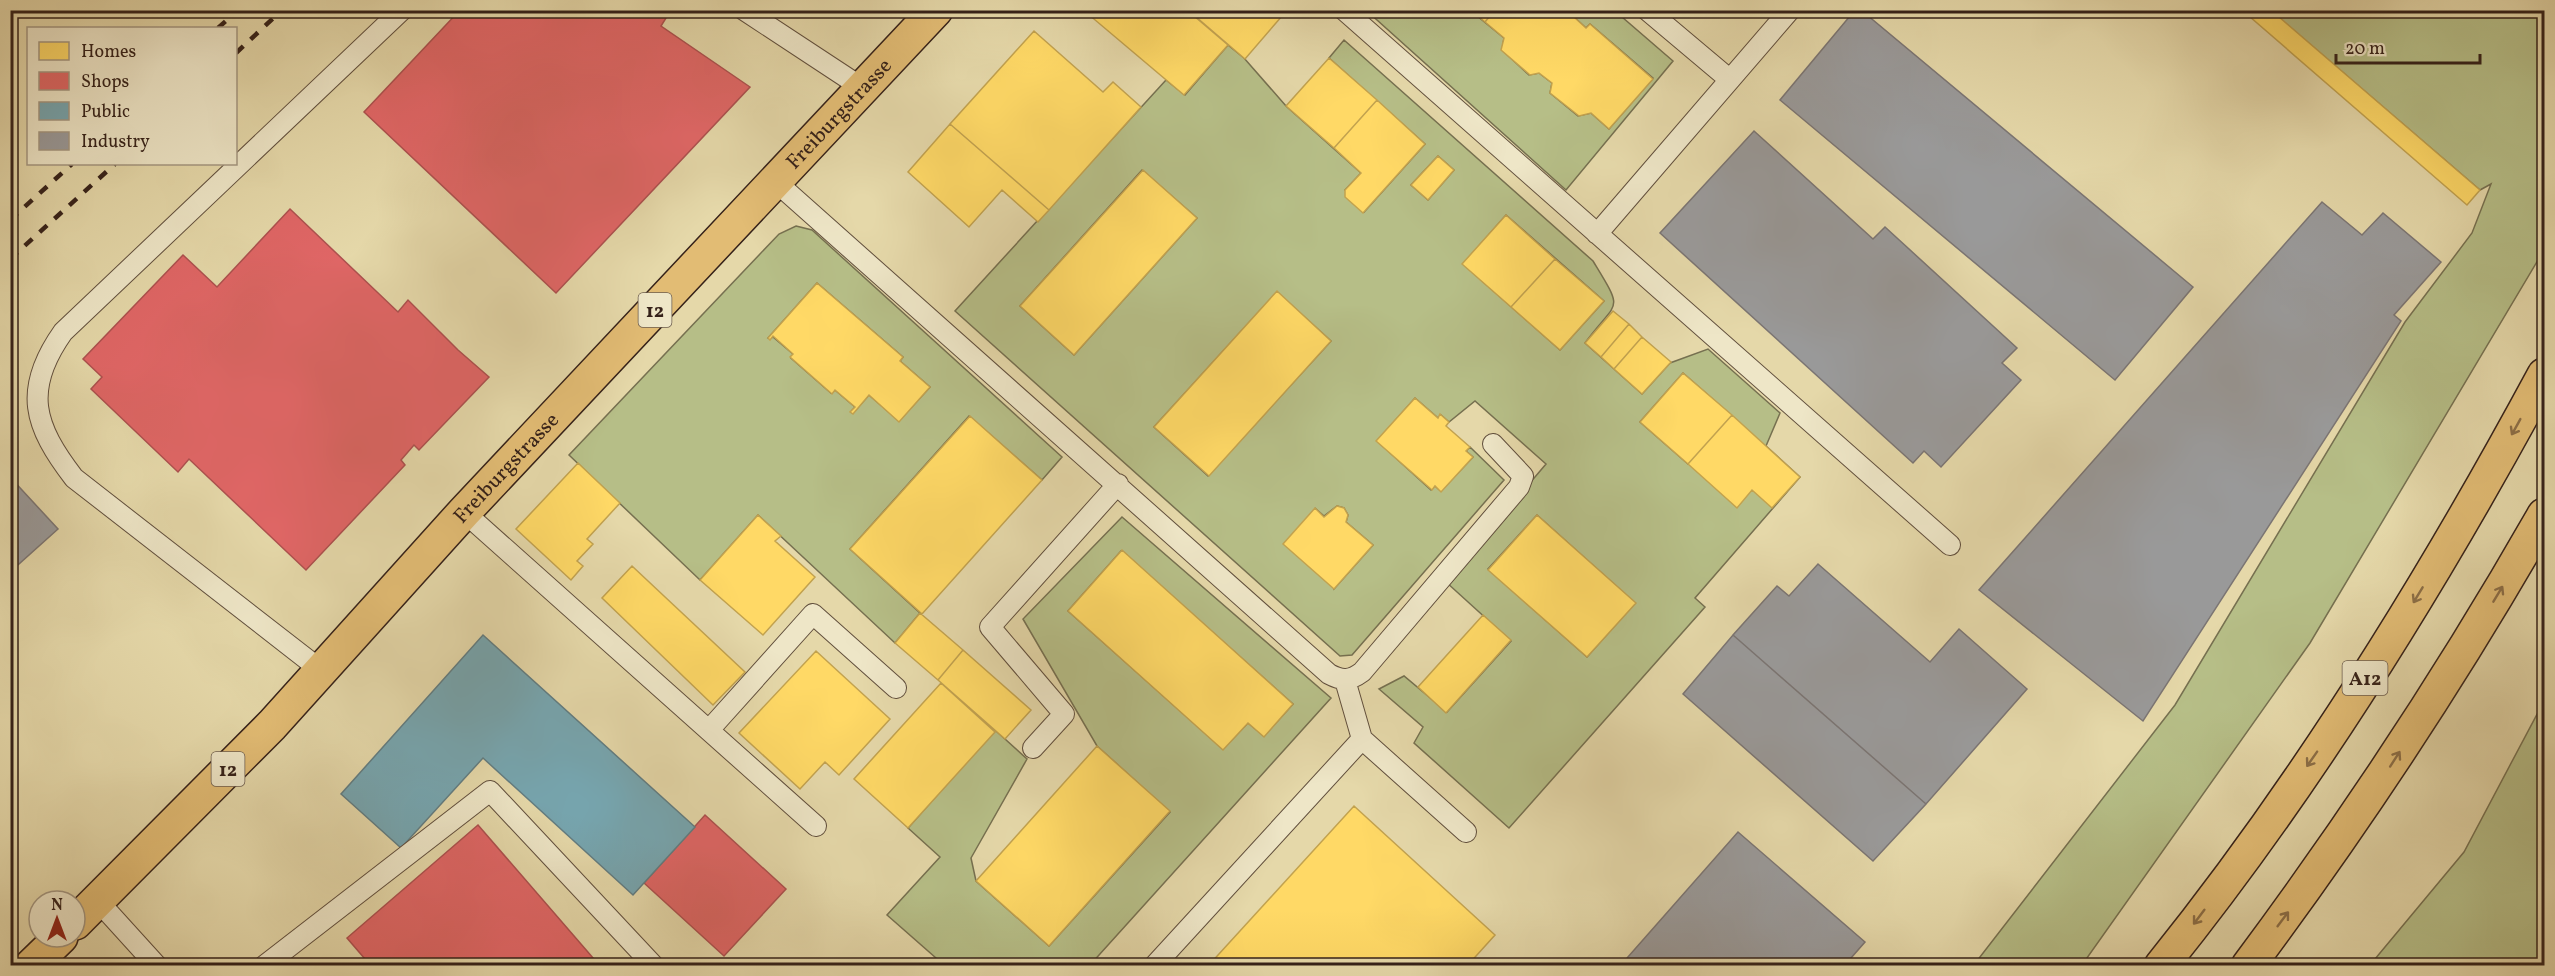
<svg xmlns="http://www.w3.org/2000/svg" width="2555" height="976" font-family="Vollkorn,serif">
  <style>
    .green { fill: #b6be87; stroke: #767050; stroke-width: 1.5; fill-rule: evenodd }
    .homes { fill: #ffd966; stroke: #c2a24f; stroke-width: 1.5 }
    .shops { fill: #e06666; stroke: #ad514f; stroke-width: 1.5 }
    .public { fill: #76a5af; stroke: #627d82; stroke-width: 1.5 }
    .industry { fill: #999; stroke: #7b7573; stroke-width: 1.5 }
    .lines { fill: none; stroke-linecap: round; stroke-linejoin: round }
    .service-casing { stroke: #614f3d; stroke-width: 22 }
    .primary-casing { stroke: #352119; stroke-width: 36 }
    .motorway-casing { stroke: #352119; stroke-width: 36 }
    .service { stroke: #eee6c7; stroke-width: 20 }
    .primary { stroke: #e2bc74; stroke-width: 33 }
    .motorway { stroke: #e2bc74; stroke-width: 33 }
    .rail { stroke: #352119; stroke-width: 4.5; stroke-dasharray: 10 10; stroke-linecap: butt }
    .oneway { stroke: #8c6e46 }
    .labels { text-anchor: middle; stroke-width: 6; stroke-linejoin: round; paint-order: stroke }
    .shield { fill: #eee6c7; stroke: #6c5c4d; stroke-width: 1.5 }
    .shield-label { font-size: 20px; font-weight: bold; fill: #352119 }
    .street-label { font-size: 21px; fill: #352119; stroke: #eee6c7 }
  </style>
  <rect width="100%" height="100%" fill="#e5d8a9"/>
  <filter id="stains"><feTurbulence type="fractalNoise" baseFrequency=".00333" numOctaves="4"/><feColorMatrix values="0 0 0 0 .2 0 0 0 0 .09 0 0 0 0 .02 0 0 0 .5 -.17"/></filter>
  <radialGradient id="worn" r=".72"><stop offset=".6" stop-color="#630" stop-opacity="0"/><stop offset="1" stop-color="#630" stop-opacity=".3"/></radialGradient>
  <!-- green -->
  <path class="green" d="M1454,10L1471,11L1504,38L1502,50L1529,75L1539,73L1552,83L1550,93L1578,116L1591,113L1609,129L1653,78L1590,24L1586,28L1574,17L1575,11H1615L1673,61L1566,190L1367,11Z
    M2322,10L2544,11V250L2310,643L2082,965L1973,966L2175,705L2405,322L2472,233L2491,184L2480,190L2271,11Z
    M1344,40L1593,261C1625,314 1618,298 1585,343L1642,394L1670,363L1708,349L1780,413L1766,446L1800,477L1695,598L1705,607L1509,828L1414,743L1423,727L1379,689L1404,676L1447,712L1511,641L1446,582L1546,464L1475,401L1449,422L1441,415L1438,418L1415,398L1377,441L1431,490L1435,486L1441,491L1473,457L1466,451L1470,447L1504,480L1352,655L1340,656L955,311L1166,80L1185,95L1228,45L1244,58L1286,106L1361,173L1345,190L1364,212L1425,144L1329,58ZM1438,156L1454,170L1428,200L1411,185ZM1142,170L1197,218L1074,355L1020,306ZM1506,215L1604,301L1560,350L1463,264ZM1277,292L1331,341L1208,476L1154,427ZM1683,373L1731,415L1688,464L1640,422ZM1337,506L1344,508L1348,515L1346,522L1373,545L1334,589L1316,509L1324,516ZM1537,515L1635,603L1587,657L1488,569Z
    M796,226L812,230L1062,457L1042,480L969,416L850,549L920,613L895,643L758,515L700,580L569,455L779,234ZM817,283L903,357L900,361L930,387L899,421L869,395L853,413L851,412L855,407L835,390L831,393L791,358L793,354L773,337L770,339L768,338Z
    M1122,517L1331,698L1090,965H944L887,915L940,857L908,828L995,730L1027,759L971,858L976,881L1049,946L1170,812L1097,746L1023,619ZM1121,551L1293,704L1264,736L1248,723L1223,749L1068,611Z
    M2544,701V965H2370L2464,852Z"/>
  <!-- homes -->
  <path class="homes" d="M1091,10H1187L1228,45L1184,95L1088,14Z
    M1188,10H1276L1282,16L1245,59Z
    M1471,10H1495L1485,22Z
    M1495,10H1575L1578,13L1574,17L1586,28L1590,24L1653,79L1609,129L1591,113L1579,116L1550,93L1552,83L1539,73L1530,75L1501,50L1504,38L1485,22Z
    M2242,10H2271L2480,190L2467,205Z
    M1034,31L1103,92L1113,82L1141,107L1049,210L950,124Z
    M1329,58L1377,100L1334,148L1286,106Z
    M1377,100L1425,144L1363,213L1345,197V190L1361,173L1334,148Z
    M950,124L1049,210L1038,222L1002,190L969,227L908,172Z
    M1438,156L1454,170L1428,200L1411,185Z
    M1143,170L1197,218L1074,355L1020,306Z
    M1506,215L1555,259L1511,307L1462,264Z
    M1555,259L1604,301L1560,350L1511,307Z
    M817,283L903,357L900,361L930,387L899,422L869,395L853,414L850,412L855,407L835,390L832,394L790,357L793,354L773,336L770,340L768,338Z
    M1277,291L1331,341L1209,476L1154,427Z
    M1613,311L1629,324L1601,357L1585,343Z
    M1629,324L1642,337L1614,369L1601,357Z
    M1642,337L1671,362L1642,394L1614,369Z
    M1683,373L1732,415L1688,464L1640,422Z
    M1415,398L1438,418L1440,414L1449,422L1446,426L1470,447L1466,451L1473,457L1441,492L1435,486L1432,490L1376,441Z
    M1732,415L1800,477L1772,508L1752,490L1737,508L1688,464Z
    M970,416L1042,480L922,614L850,549Z
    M578,463L620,503L587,539L593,544L577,561L583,566L571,580L516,529Z
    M1337,506L1344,508L1348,515L1346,522L1373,545L1334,589L1283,544L1315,508L1324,517Z
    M758,515L781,536L775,541L815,577L763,635L700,580Z
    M1537,515L1636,603L1587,657L1488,570Z
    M1122,550L1293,704L1264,737L1248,723L1223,750L1068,611Z
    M632,566L745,672L713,705L602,598Z
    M920,613L963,650L938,680L895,643Z
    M1483,615L1511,640L1446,713L1418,687Z
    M963,650L1031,710L1005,739L938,680Z
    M816,651L890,719L839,775L825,762L800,789L739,733Z
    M941,683L995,732L908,828L854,779Z
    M1097,746L1170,811L1049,946L976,881Z
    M1354,806L1495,935L1467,966H1208Z"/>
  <!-- shops -->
  <path class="shops" d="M460,10H671L661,26L750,87L556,293L364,112Z
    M290,209L398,312L408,300L458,350L489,377L419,450L414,445L401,460L405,465L306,570L189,459L178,472L91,389L102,377L83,359L183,255L217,287Z
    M705,815L786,889L724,956L644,883Z
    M478,825L600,966H371L347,938Z"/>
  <!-- public -->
  <path class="public" d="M483,635L695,827L633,895L483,758L401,848L341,794Z"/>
  <!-- industry -->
  <path class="industry" d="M1855,10H1861L2193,287L2115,380L1780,100Z
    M1754,131L1873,239L1885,227L2017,348L2002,363L2021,380L1941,467L1924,451L1913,463L1660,233Z
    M2322,202L2362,235L2383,213L2441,262L2394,315L2401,321L2143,721L1979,590Z
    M10,477L58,529L10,572Z
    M1818,564L1930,662L1959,629L2027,689L1926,804L1733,635L1777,586L1789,596Z
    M1733,635L1926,804L1873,861L1683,694Z
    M1738,832L1865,942L1844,966H1620Z"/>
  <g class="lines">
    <defs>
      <path id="service" d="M744,10L864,89
        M1344,10L1950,545
        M1647,10L1729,79
        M776,182L1329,674C1342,681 1350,681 1362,672L1519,487L1523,476L1493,444
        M1597,234L1790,10
        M464,512L816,826
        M322,671L74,478C34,426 22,390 63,332L402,10
        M709,730L813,614L896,688
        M1362,739L1466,832
        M1033,748L1064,714L990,627L1118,484
        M98,901L157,966
        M264,966L490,791L654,966
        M1154,966L1362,739L1345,680"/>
      <g id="primary">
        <path id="s1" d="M75,923L272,725L464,512L936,10"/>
        <path d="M31,966L61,937"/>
      </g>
      <path id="motorway" d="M2161,966C2307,785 2434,579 2544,375
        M2248,966C2356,821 2455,671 2544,515"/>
    </defs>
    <!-- service casing -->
    <use href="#service" class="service-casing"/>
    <!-- primary casing -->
    <use href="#primary" class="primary-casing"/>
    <!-- motorway casing -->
    <use href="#motorway" class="motorway-casing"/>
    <!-- service -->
    <use href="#service" class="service"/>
    <!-- primary -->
    <use href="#primary" class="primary"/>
    <!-- motorway -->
    <use href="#motorway" class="motorway"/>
    <!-- rail -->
    <path class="rail" d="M218,28L238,10
      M236,53L282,10
      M10,220L72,164
      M10,259L115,164"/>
  </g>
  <!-- one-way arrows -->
  <defs><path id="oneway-shaft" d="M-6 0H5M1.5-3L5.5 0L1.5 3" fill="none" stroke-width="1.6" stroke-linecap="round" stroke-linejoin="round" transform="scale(1.5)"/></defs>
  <g class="oneway">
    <use href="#oneway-shaft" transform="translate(2516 427) rotate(119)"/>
    <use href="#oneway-shaft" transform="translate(2498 594) rotate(-59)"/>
    <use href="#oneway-shaft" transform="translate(2418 595) rotate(121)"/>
    <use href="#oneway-shaft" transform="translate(2312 759) rotate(125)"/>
    <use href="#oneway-shaft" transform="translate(2395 759) rotate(-57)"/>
    <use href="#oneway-shaft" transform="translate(2199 917) rotate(127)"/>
    <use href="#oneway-shaft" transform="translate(2283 919) rotate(-53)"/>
  </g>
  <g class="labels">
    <!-- shield labels -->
    <g class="shield">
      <rect x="638.5" y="293" width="33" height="34" rx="4.5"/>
      <rect x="2342.5" y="661" width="45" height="34" rx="4.5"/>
      <rect x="211.5" y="752" width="33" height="34" rx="4.5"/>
    </g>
    <g class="shield-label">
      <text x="655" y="317">12</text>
      <text x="2365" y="685">A12</text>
      <text x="228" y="776">12</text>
    </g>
    <!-- street labels -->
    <g class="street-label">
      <text dy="7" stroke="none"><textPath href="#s1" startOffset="1113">Freiburgstrasse</textPath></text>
      <text dy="7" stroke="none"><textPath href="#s1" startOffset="627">Freiburgstrasse</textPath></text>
    </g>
  </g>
  <!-- margin -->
  <rect width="2555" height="976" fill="none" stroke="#e5d8a9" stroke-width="36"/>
  <rect x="12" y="12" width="2531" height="952" fill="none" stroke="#352119" stroke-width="3"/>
  <rect x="18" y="18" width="2519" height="940" fill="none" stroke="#352119" stroke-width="1.5"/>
  <!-- legend -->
  <rect x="27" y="27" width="210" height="138" fill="#eee6c7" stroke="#a49781" stroke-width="1.5"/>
  <rect x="39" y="42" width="30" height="18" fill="#ffd966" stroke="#a49781" stroke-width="1.5"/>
  <text x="81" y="57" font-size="18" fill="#352119">Homes</text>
  <rect x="39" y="72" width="30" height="18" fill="#e06666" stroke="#a49781" stroke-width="1.5"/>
  <text x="81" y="87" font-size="18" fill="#352119">Shops</text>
  <rect x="39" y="102" width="30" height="18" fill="#76a5af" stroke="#a49781" stroke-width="1.5"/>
  <text x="81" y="117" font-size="18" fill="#352119">Public</text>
  <rect x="39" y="132" width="30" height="18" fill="#999999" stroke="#a49781" stroke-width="1.5"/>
  <text x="81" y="147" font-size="18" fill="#352119">Industry</text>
  <!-- north arrow -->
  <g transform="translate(57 919)"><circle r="28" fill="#eee6c7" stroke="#a49781" stroke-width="1.5"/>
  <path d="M0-4.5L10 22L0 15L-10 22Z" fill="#8f2418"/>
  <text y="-9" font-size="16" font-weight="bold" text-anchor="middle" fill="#352119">N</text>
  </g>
  <!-- scale -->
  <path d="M2336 54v9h144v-9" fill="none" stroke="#352119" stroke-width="3"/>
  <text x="2345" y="54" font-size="18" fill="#352119" stroke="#eee6c7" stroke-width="4.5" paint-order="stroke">20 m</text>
  <rect width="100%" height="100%" filter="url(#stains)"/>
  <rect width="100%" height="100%" fill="url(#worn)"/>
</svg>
